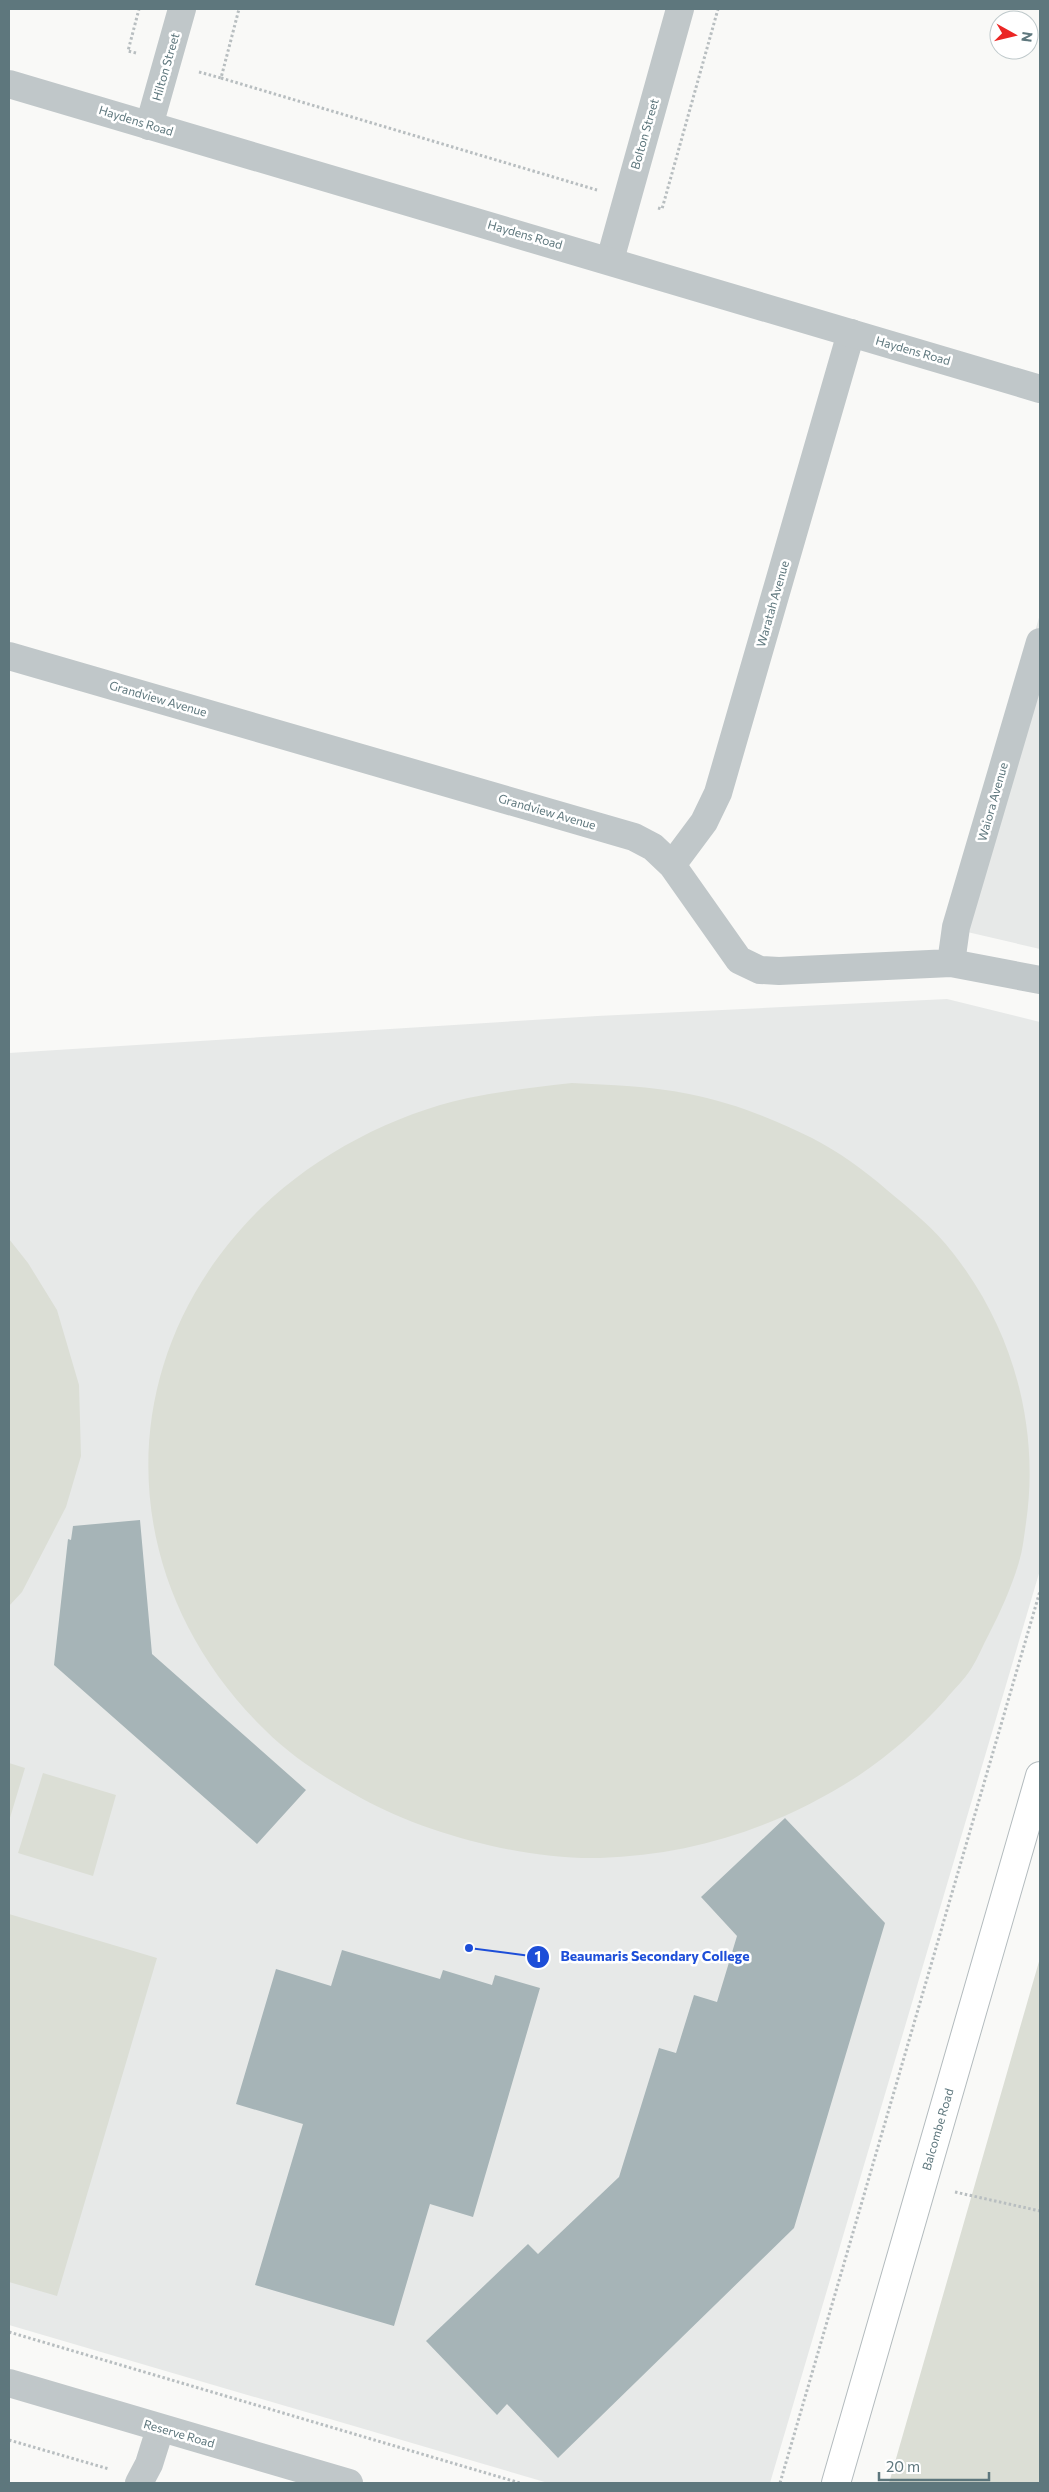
<svg xmlns="http://www.w3.org/2000/svg" width="1049" height="2492" font-family="Commissioner,sans-serif">
  <style>
    .built { fill: #e7e9e8 }
    .green { fill: #dbded5 }
    .building { fill: #a6b4b7 }
    .lines { fill: none; stroke-linecap: round; stroke-linejoin: round }
    .primary-casing { stroke: #b3bbbe; stroke-width: 30 }
    .path { stroke: #b8bec0; stroke-width: 3; stroke-dasharray: 2.5 2.5; stroke-linecap: butt }
    .minor { stroke: #c0c7c9; stroke-width: 28 }
    .tertiary { stroke: #c0c7c9; stroke-width: 28 }
    .primary { stroke: #fff; stroke-width: 28 }
    .labels { text-anchor: middle; stroke-width: 5; stroke-linejoin: round; paint-order: stroke }
    .street-label { font-size: 12px; fill: #5e777d; stroke: #fff }
    .leader { fill: none; stroke: #1d4ed8; stroke-width: 2 }
    .callout-dot { fill: #1d4ed8; stroke: #fff; stroke-width: 2 }
    .mark-label { font-size: 15px; text-anchor: middle; font-weight: bold; fill: #fff }
    .callout-label { font-size: 14px; text-anchor: middle; font-weight: bold; fill: #1d4ed8; stroke: #fff; stroke-width: 5; stroke-linejoin: round; paint-order: stroke }
  </style>
  <rect width="100%" height="100%" fill="#f9f9f7"/>
  <!-- built -->
  <path class="built" d="M1040,614V949L950,928Z
    M947,999L1040,1022V1570L770,2483H548L9,2325V1053L597,1016Z"/>
  <!-- green -->
  <path class="green" d="M572,1083C611,1085 650,1086 689,1094C731,1102 774,1119 812,1138C839,1152 864,1170 887,1190C910,1209 935,1229 953,1253C1013,1329 1040,1427 1026,1523C1024,1536 1023,1549 1019,1562C1012,1586 1001,1611 989,1634C983,1645 978,1658 971,1669C964,1680 954,1689 946,1699C920,1728 891,1754 858,1776C779,1827 694,1855 600,1858C525,1860 426,1834 361,1798C327,1779 293,1758 265,1730C112,1581 108,1357 262,1207C317,1154 394,1114 468,1098C503,1091 537,1087 572,1083Z
    M9,1239L28,1263L57,1310L79,1385L81,1456L66,1507L22,1592L9,1606Z
    M9,1763L25,1768L9,1821Z
    M43,1773L116,1795L93,1876L18,1853Z
    M9,1914L157,1958L57,2296L9,2282Z
    M1040,1958V2483H889Z"/>
  <!-- building -->
  <path class="building" d="M140,1520L152,1654L306,1790L257,1844L54,1665L68,1539L71,1540L73,1526Z
    M785,1818L885,1923L794,2228L558,2458L507,2404L497,2415L426,2341L528,2244L538,2254L619,2177L659,2048L676,2053L694,1995L717,2002L737,1936L701,1897Z
    M342,1950L440,1979L443,1970L492,1985L495,1975L540,1988L473,2217L430,2204L394,2326L255,2285L303,2124L236,2104L276,1969L331,1986Z"/>
  <g class="lines">
    <defs>
      <g id="primary">
        <path id="s1" d="M836,2483L1040,1776"/>
      </g>
    </defs>
    <!-- primary casing -->
    <use href="#primary" class="primary-casing"/>
    <!-- path -->
    <path class="path" d="M136,53L128,51L139,9
      M199,72L221,78L239,9
      M221,78L597,190
      M658,208L662,209L718,9
      M955,2192L1040,2211
      M9,2332L520,2483
      M9,2440L109,2469
      M780,2483L1040,1591"/>
    <!-- minor -->
    <path class="minor" d="M149,126L182,9
      M610,260L680,9
      M9,656L634,837L653,847L672,865L739,960L760,970L779,971L951,963L1040,980
      M672,865L704,822L718,793L851,333
      M951,963L956,927L1040,642
      M139,2483L149,2464L160,2429"/>
    <!-- tertiary -->
    <path class="tertiary" d="M9,84L1040,389
      M9,2383L349,2483"/>
    <!-- primary -->
    <use href="#primary" class="primary"/>
  </g>
  <g class="labels">
    <!-- street labels -->
    <g class="street-label">
      <text transform="translate(166 67) rotate(-74)" y="4">Hilton Street</text>
      <text transform="translate(136 121) rotate(17)" y="4">Haydens Road</text>
      <text transform="translate(645 134) rotate(-74)" y="4">Bolton Street</text>
      <text transform="translate(525 235) rotate(16)" y="4">Haydens Road</text>
      <text transform="translate(913 351) rotate(16)" y="4">Haydens Road</text>
      <text transform="translate(773 604) rotate(-74)" y="4">Waratah Avenue</text>
      <text transform="translate(158 699) rotate(16)" y="4">Grandview Avenue</text>
      <text transform="translate(993 802) rotate(-74)" y="4">Waiora Avenue</text>
      <text transform="translate(547 812) rotate(16)" y="4">Grandview Avenue</text>
      <text dy="4" stroke="none"><textPath href="#s1" startOffset="368">Balcombe Road</textPath></text>
      <text transform="translate(179 2434) rotate(16)" y="4">Reserve Road</text>
    </g>
  </g>
  <!-- callouts -->
  <path class="leader" d="M469 1948L538 1957"/>
  <g class="callout-dot">
    <circle cx="469" cy="1948" r="5"/>
    <circle cx="538" cy="1957" r="12"/>
  </g>
  <g class="mark-label">
    <text x="538" y="1962">1</text>
  </g>
  <g class="callout-label">
    <text x="655" y="1961">Beaumaris Secondary College</text>
  </g>
  <!-- border -->
  <rect width="1049" height="2492" fill="none" stroke="#5e777d" stroke-width="20"/>
  <!-- north arrow -->
  <g transform="translate(1014 35) rotate(98)"><circle r="24" fill="#ffffff" stroke="#bfc9cb"/>
  <path d="M0-4L9 19L0 12L-9 19Z" fill="#eb2625"/>
  <text y="-8" font-size="14" font-weight="bold" text-anchor="middle" fill="#5e777d">N</text>
  </g>
  <!-- scale -->
  <path d="M879 2472v8h110v-8" fill="none" stroke="#5e777d" stroke-width="2.5"/>
  <text x="886" y="2472" font-size="15" fill="#5e777d" stroke="#ffffff" stroke-width="4" paint-order="stroke">20 m</text>
</svg>
